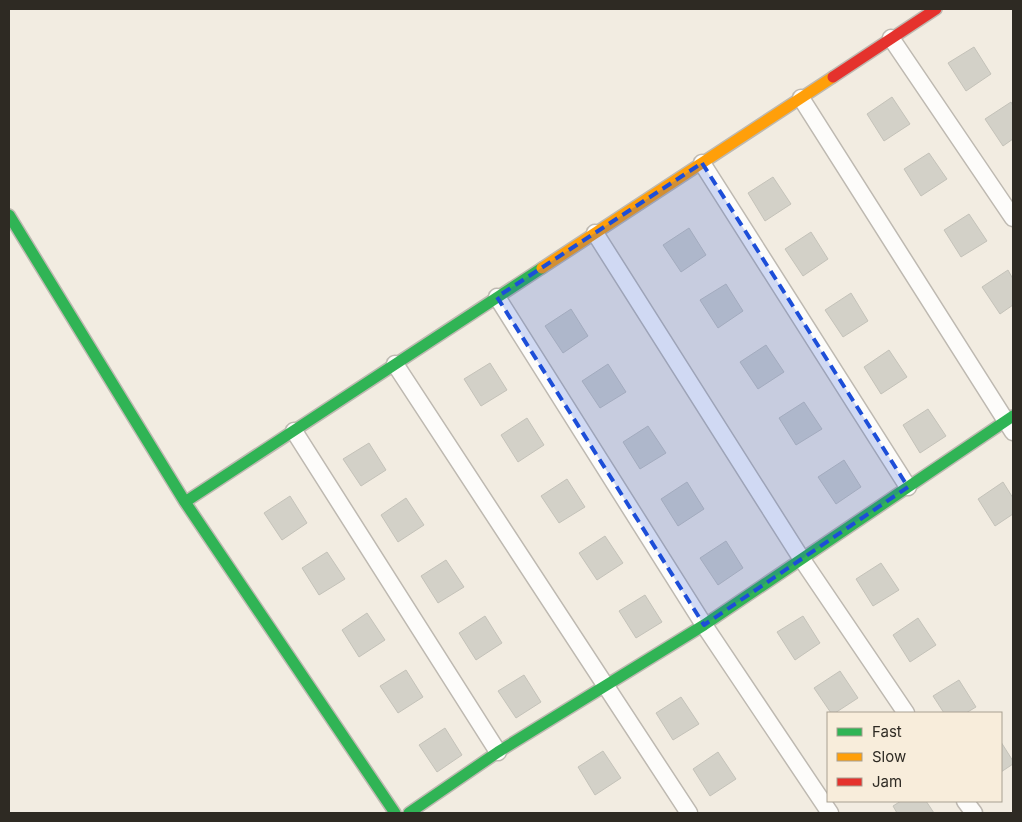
<svg xmlns="http://www.w3.org/2000/svg" width="1022" height="822" font-family="Inter,sans-serif">
  <style>
    .building { fill: #d3d1c8; stroke: #c4c2b9 }
    .lines { fill: none; stroke-linecap: round; stroke-linejoin: round }
    .street-casing { stroke: #beb9b1; stroke-width: 19 }
    .fast-casing { stroke: #beb9b1; stroke-width: 14 }
    .slow-casing { stroke: #beb9b1; stroke-width: 14 }
    .jam-casing { stroke: #beb9b1; stroke-width: 14 }
    .street { stroke: #fdfcfa; stroke-width: 16 }
    .fast { stroke: #30b455; stroke-width: 11 }
    .slow { stroke: #ff9f0a; stroke-width: 11 }
    .jam { stroke: #e5322d; stroke-width: 11 }
    .marked { fill: #1d4ed8; fill-opacity: 0.2; stroke: #1d4ed8; stroke-width: 4; stroke-dasharray: 10 6; stroke-linejoin: round }
  </style>
  <rect width="100%" height="100%" fill="#f2ece1"/>
  <!-- building -->
  <path class="building" d="M974,47L991,74L966,91L948,63Z
    M892,97L910,124L884,141L867,114Z
    M1011,102L1013,106V139L1003,146L985,119Z
    M929,153L947,179L921,196L904,169Z
    M773,177L791,204L765,221L748,193Z
    M969,214L987,241L961,257L944,230Z
    M689,228L706,255L681,272L663,245Z
    M811,232L828,259L803,276L785,249Z
    M1008,270L1013,279V305L1000,314L982,287Z
    M726,284L743,311L718,328L700,300Z
    M851,293L868,321L843,337L825,310Z
    M571,309L588,336L563,353L545,326Z
    M766,345L784,372L758,389L740,362Z
    M889,350L907,377L881,394L864,367Z
    M490,363L507,390L481,406L464,379Z
    M608,364L626,392L600,408L582,381Z
    M804,402L822,429L796,445L779,418Z
    M928,409L946,436L920,453L903,425Z
    M527,418L544,445L518,462L501,435Z
    M648,426L666,453L640,469L623,442Z
    M369,443L386,470L361,486L343,459Z
    M844,460L861,487L836,504L818,477Z
    M567,479L585,507L559,523L541,496Z
    M687,482L704,509L678,526L661,499Z
    M1003,482L1013,498V514L995,526L978,499Z
    M290,496L307,523L282,540L264,513Z
    M406,498L424,525L398,542L381,515Z
    M605,536L623,563L597,580L579,553Z
    M726,541L743,568L718,585L700,558Z
    M327,552L345,579L319,595L302,568Z
    M446,560L464,587L438,603L421,576Z
    M881,563L899,590L873,606L856,579Z
    M645,595L662,622L636,638L619,611Z
    M367,613L385,640L359,657L342,630Z
    M485,616L502,643L476,660L459,633Z
    M803,616L820,643L795,660L777,632Z
    M918,618L936,645L910,662L893,635Z
    M406,670L423,697L398,713L380,686Z
    M840,671L858,698L835,713H831L814,688Z
    M524,675L541,702L516,718L498,691Z
    M959,680L976,707L966,713H944L933,696Z
    M681,697L699,724L673,740L656,713Z
    M445,728L462,755L437,772L419,745Z
    M1001,742L1013,761V764L1001,772Z
    M603,751L621,778L595,795L578,767Z
    M718,752L736,779L710,796L693,769Z
    M901,801H926L934,813H897L893,806Z"/>
  <g class="lines">
    <defs>
      <path id="street" d="M891,38L1013,218
        M801,98L1013,432
        M702,163L908,487
        M595,233L801,558L906,713
        M497,297L704,625L830,813
        M395,364L689,813
        M294,431L498,752
        M965,801L974,813"/>
      <path id="fast" d="M9,215L185,502L395,813
        M185,502L542,268
        M409,813L498,752L704,625L1013,416"/>
      <path id="slow" d="M542,268L833,77"/>
      <path id="jam" d="M833,77L936,9"/>
    </defs>
    <!-- street casing -->
    <use href="#street" class="street-casing"/>
    <!-- fast casing -->
    <use href="#fast" class="fast-casing"/>
    <!-- slow casing -->
    <use href="#slow" class="slow-casing"/>
    <!-- jam casing -->
    <use href="#jam" class="jam-casing"/>
    <!-- street -->
    <use href="#street" class="street"/>
    <!-- fast -->
    <use href="#fast" class="fast"/>
    <!-- slow -->
    <use href="#slow" class="slow"/>
    <!-- jam -->
    <use href="#jam" class="jam"/>
  </g>
  <!-- marked area -->
  <path class="marked" d="M702,163L908,487L704,625L497,297Z"/>
  <!-- border -->
  <rect width="1022" height="822" fill="none" stroke="#2e2a23" stroke-width="20"/>
  <!-- legend -->
  <rect x="827" y="712" width="175" height="90" fill="#f8eddb" stroke="#a79f91"/>
  <rect x="837" y="728" width="25" height="8" fill="#30b455" stroke="#a79f91"/>
  <text x="872" y="737" font-size="15" fill="#2e2a23">Fast</text>
  <rect x="837" y="753" width="25" height="8" fill="#ff9f0a" stroke="#a79f91"/>
  <text x="872" y="762" font-size="15" fill="#2e2a23">Slow</text>
  <rect x="837" y="778" width="25" height="8" fill="#e5322d" stroke="#a79f91"/>
  <text x="872" y="787" font-size="15" fill="#2e2a23">Jam</text>
</svg>
